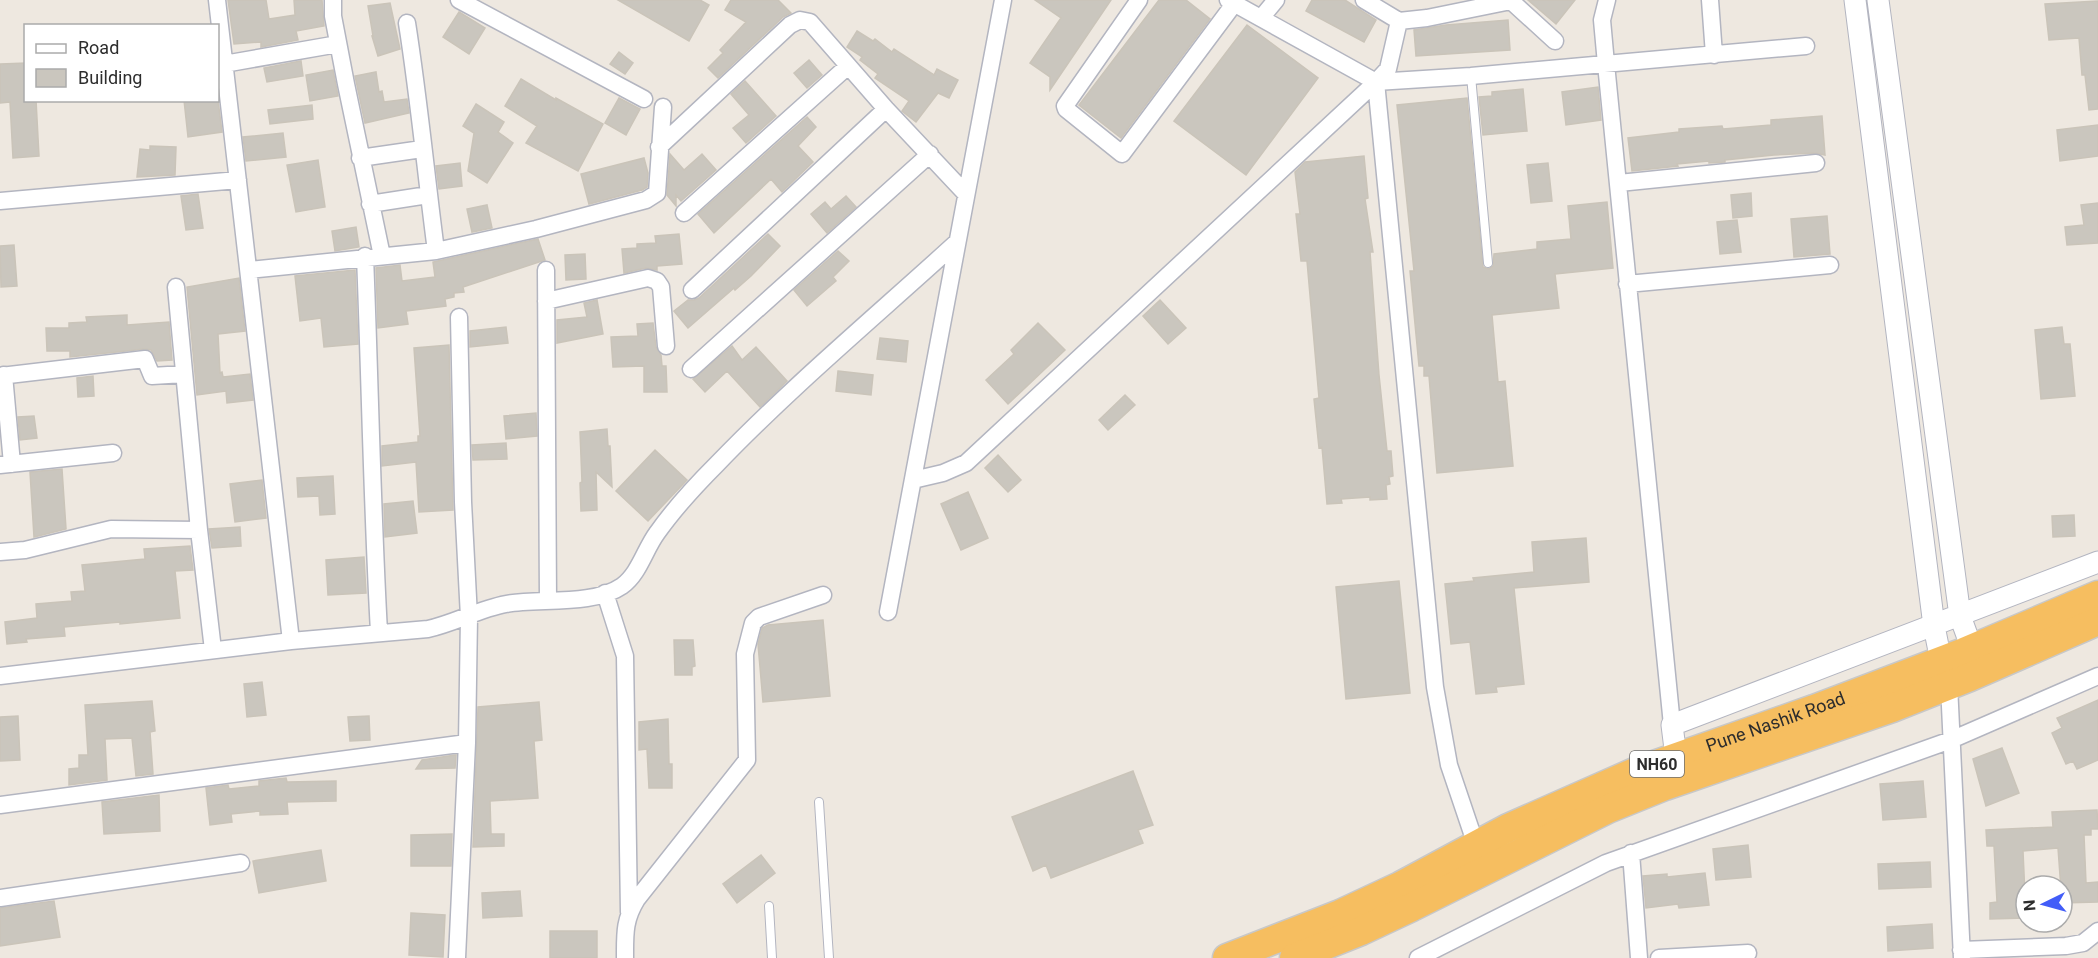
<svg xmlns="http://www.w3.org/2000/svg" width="2098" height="958" font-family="Roboto,sans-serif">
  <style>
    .building { fill: #cac6be; stroke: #cac4b9; stroke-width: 1.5 }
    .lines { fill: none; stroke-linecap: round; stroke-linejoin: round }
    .service-casing { stroke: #b3b5c0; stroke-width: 10 }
    .minor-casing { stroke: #b3b5c0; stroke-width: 19 }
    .tertiary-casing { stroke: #b3b5c0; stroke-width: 23 }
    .trunk-casing { stroke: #c8c8c8; stroke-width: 31 }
    .service { stroke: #fff; stroke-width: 8 }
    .minor { stroke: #fff; stroke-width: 16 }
    .tertiary { stroke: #fff; stroke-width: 21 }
    .trunk { stroke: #f6be60; stroke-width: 28 }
    .labels { text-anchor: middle; stroke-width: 4.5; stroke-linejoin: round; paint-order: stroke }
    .shield { fill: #fff; stroke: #6c6c6c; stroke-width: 1.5 }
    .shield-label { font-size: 16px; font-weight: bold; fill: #2d2d2d }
    .street-label { font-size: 18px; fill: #2d2d2d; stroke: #fff }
  </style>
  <rect width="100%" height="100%" fill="#eee8e0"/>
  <!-- building -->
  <path class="building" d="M228,0H266L269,19L295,15L294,0H322L324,26L296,31L298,40L261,47V42L234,44Z
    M618,0H700L709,5L689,41Z
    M731,0H778L791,13L783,17L718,78L708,68L723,53L720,50L746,22L725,10Z
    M1035,0H1111L1050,90V77L1030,63L1061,18Z
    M1159,0H1186L1210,19L1121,138L1079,105Z
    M1312,0H1345L1376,20L1364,42L1306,11Z
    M1528,0H1575L1556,24Z
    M2098,1V109L2089,110L2085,75H2082L2079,38L2049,40L2045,4Z
    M390,3L400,49L378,56L372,36H373L368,6Z
    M459,12L485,28L469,54L443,37Z
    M1508,20L1510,50L1416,56L1414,30L1446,25Z
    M1247,25L1318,78L1246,175L1174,121Z
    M857,31L873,41L875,39L892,52L894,49L934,75L937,69L958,80L949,98L938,93L916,122L902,111L909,101L875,78L878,74L860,60L862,57L847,47Z
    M619,52L633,63L625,74L610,64Z
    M809,60L822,75L807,88L794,73Z
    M301,61L303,76L267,82L264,68Z
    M26,63V100H36L39,156L13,158L10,102L0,103V64Z
    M333,70L338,96L310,101L306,75Z
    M376,72L379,92L382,91L384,102L407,99L409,113L365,123L355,76Z
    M521,79L556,100V98L603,124L578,171L526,143L537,126L505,106Z
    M745,81L776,116L746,143L733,128L749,115L731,94Z
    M1598,87L1601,120L1566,125L1562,92Z
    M1523,89L1527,131L1483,135L1479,97L1492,96V92Z
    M619,98L640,109L626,135L605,123Z
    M1467,98L1483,267L1489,269L1493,266L1494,254L1537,249V242L1571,239L1568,206L1607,202L1613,268L1555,274L1559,308L1492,315L1498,382L1505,381L1513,466L1437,473L1429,376H1424V366H1419L1410,271H1414L1397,105Z
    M184,100H218L222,132L188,137Z
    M476,104L504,122L498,132L513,143L487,183L468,171L474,133L463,126Z
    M312,105L313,119L270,124L268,110Z
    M1822,116L1825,155L1815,153L1774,155L1725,160V162L1709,163V161L1677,164L1678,166L1632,171L1628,138L1679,132V129L1722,126L1723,129L1771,125V120Z
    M807,117L816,127L798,146L813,162L782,192L771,179L714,233L698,214Z
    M2098,125V156L2060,161L2057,130Z
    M283,133L286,157L246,161L243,137Z
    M150,146L176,147L175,175L137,177L140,149L150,150Z
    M670,154L684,170L702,154L716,170L681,201L676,195V206L667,195Z
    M1364,156L1368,198L1365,199L1373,252H1370L1379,375L1387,451H1391L1393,476L1389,477L1390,484L1386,485L1387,499L1370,500V497L1341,499L1342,503L1327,504L1322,447L1319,448L1314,399L1319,398L1307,261H1301L1296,214H1300L1295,172L1305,162Z
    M644,158L648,173L647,187L642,190L589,204L581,174Z
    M318,160L325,207L296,212L287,165Z
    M460,163L462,186L439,189L436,166Z
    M1548,163L1552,201L1531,203L1527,165Z
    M1751,193L1752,216L1733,218L1731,195Z
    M198,194L203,228L186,230L181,196Z
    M846,196L856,207L827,233L811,214L825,202L831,209Z
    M2098,203V243L2067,245L2065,227L2084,225L2081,205Z
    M487,205L492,228L472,232L467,209Z
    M1827,216L1830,254L1794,257L1791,219Z
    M1737,220L1741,252L1720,254L1717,222Z
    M356,227L359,247L335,251L332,231Z
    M679,234L682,264L657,266V270L646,268L624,273L622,249L637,248V244L656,243L655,236Z
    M768,234L780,246L751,276L735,290L734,288L688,328L674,311L688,300H694L699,298Z
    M538,239L545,260L463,287L464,292L454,293V297L445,299L446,306L406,311L408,324L378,328L376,268L400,265L402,281L435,277L433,262Z
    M14,245L17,286L1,287L0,246Z
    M838,251L849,261L833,277L836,281L807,306L794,290Z
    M585,254L586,279L566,280L565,255Z
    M355,270L358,344L324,347L321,318L300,321L295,276Z
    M239,278L245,331L218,334L220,373L222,372L223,377L250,374L253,400L227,403L226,391L197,395L187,287Z
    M597,300L603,334L557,343V320L587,317L584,303Z
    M1160,300L1186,328L1168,344L1143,316Z
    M127,315V325L169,322L172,360L157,361L151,350L145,349L70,357V351H47L46,328H69V323L87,322L86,317Z
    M653,323L656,347L661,355L662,366H666L667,392H644V366L613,367L611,337L638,336L637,324Z
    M1038,323L1065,350L1008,404L986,380L1014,354L1011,350Z
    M506,327L508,343L470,347V331Z
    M2062,327L2064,344H2070L2075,396L2041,399L2035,330Z
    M880,338L908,341L906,362L877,359Z
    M449,345L453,510L419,512L416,462L382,466V446L418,442V436H420L414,348Z
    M732,346L742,360L756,347L787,381L760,407L727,371L705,392L693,379Z
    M838,371L873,375L871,395L836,391Z
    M93,376L94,396L78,397L77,378Z
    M1125,395L1135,405L1108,430L1099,420Z
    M536,413L537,436L506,439L504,416Z
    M34,416L37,438L20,440L18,417Z
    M607,429L608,446H610L612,487L596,472L597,510L581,511L580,483L582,482L580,432Z
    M506,443L507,459L473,460L472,445Z
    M655,450L687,480L648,521L616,491Z
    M998,455L1021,480L1008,492L985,468Z
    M62,469L66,529L34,537L30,472Z
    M333,476L335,514L320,515L319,496L298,497L297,478Z
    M262,480L266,518L235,522L230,484Z
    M968,492L988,538L961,550L941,504Z
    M413,501L417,533L385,537L384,504Z
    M2074,515L2075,536L2053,537L2052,516Z
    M240,527L241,546L212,548L209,529Z
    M1586,538L1589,582L1514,588L1524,684L1496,687L1497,692L1476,694L1470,642L1451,644L1445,584L1474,581L1473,578L1534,572L1532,542Z
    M190,546L193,570L175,571L180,618L120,624V622L64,627L65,636L26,639L27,642L7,644L5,622L37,618L36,604L72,601L71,592L85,591L82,565L145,559L144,549Z
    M364,557L366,593L328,595L326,560Z
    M1399,581L1410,693L1346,699L1336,587Z
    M823,620L830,696L763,702L758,644L762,628L768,625Z
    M674,640H693L695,666L692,667V675H675Z
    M262,682L266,715L247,717L244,684Z
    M2098,700V760L2077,769L2073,761L2066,764L2052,733L2062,728L2057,718Z
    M152,701L155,731L150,732L153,774L136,776L132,738L105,739L107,780L69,785V769L79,768V755H88L85,705Z
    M539,702L542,740L534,741L538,798L490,801L491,834H504V846L473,847L478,707Z
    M18,716L20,760L0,761V717Z
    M369,716L370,740L350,741L348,717Z
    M668,719L669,764H672V788H649L647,749L639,750V722Z
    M2002,748L2019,793L1986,806L1973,759Z
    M456,755L455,768L416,769L422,760Z
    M1133,771L1153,825L1138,830L1143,843L1051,878L1046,865L1033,871L1012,817Z
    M286,778L287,782L336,781V801L287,802L288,814L260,815V811L231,814L232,822L210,825L206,788L228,785L229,789L259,786V781Z
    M1923,781L1926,817L1883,820L1880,784Z
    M159,795L160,831L104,834L102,802Z
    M2097,810L2098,829H2091V835H2084L2086,883L2098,882V902L2062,903L2058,848L2023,851L2026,918L1990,919V903L1997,902L1994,846H1987L1986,830L2053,827L2052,812Z
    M452,834L451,866H411V835Z
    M1748,845L1751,877L1716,880L1713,849Z
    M321,850L326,881L259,893L253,861Z
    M761,855L775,873L737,903L723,884Z
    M1930,862L1931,887L1879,889L1878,864Z
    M1705,873L1709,905L1679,908L1678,904L1646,908L1643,876L1667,874V877Z
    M520,891L522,916L483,918L482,893Z
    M54,901L60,937L0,946V908Z
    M411,913L445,915L443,957L409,955Z
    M1932,924L1933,948L1888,951L1887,927Z
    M550,931H597V958H550Z"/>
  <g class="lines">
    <defs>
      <path id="service" d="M1471,76L1488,263
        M819,802L829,958
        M769,906L772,958"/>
      <path id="minor" d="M217,0L291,641L428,629C455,623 479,609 506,604C540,598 593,606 622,586C639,574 645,549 657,533C674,509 696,485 717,464C792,386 877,315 957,242
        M333,0V16L346,84L382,256
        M459,0L644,99
        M1139,0L1065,106L1066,109L1122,154L1234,4
        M1228,0L1376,82L1435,687L1449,765L1476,845
        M1364,0L1399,21
        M1510,0L1555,41
        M1607,0L1602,20L1606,64L1672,725
        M1710,0L1714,55
        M1261,18L1276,0
        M407,23C419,99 426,175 436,251
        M224,64L338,44
        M1376,82L1471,76L1806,46
        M659,147L790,25L800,20L810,22L886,109L966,194
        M360,158L422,149
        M1619,183L1816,163
        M0,201L238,180
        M370,204L428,195
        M684,213L848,66
        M365,256C370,382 372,507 379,632
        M249,270L436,251L536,229L646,200L657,193L663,107
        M546,270L548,600
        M1627,284L1830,265
        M176,287L199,530L213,650
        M692,290L886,109
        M546,301L648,278L657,281L661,287L666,346
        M691,369L930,154
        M4,375L12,464
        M0,376L145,359L152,376L184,374
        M0,465L113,453
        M913,480L943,473L966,463L1376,82L1388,69L1399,21L1427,18L1511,1
        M0,552L25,550L111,529L199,530
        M605,593L625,656L629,912
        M888,612L1003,0
        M0,676L291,641
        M1949,685L1962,958
        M0,805L467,743
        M1631,853L1639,958
        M0,898L241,863
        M1961,950L2066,946L2083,943L2098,931
        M457,958L467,743L469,617L463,502L459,317
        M625,958C625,934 624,920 637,899L747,760L745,654L753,623L759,617L823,595
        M1418,958L1606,863L1951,740L2098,676
        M1659,958L1748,953"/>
      <path id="tertiary" d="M1855,0L1934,626L1941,661
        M1878,0L1960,616L1972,649
        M1676,757L1672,725L2098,562"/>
      <g id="trunk">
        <path id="s1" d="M1227,958L1340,914L1400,886L1508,828L1637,771L1814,709L1964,652L2098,595"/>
        <path d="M1294,958L1361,931L1412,907L1608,809L1665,786L1892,708L1970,677L2098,621"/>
      </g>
    </defs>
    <!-- service casing -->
    <use href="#service" class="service-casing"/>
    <!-- minor casing -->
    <use href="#minor" class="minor-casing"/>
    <!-- tertiary casing -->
    <use href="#tertiary" class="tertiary-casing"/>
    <!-- trunk casing -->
    <use href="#trunk" class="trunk-casing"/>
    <!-- service -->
    <use href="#service" class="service"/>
    <!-- minor -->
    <use href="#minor" class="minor"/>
    <!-- tertiary -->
    <use href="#tertiary" class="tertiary"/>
    <!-- trunk -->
    <use href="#trunk" class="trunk"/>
  </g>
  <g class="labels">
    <!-- shield labels -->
    <rect class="shield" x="1630" y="751" width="54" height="26" rx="4.5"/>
    <g class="shield-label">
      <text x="1657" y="770">NH60</text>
    </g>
    <!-- street labels -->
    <g class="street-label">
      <text dy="6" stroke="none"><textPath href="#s1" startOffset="598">Pune Nashik Road</textPath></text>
    </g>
  </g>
  <!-- legend -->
  <rect x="24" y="24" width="195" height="78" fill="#ffffff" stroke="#ababab" stroke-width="1.5"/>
  <rect x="36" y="44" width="30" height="9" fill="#ffffff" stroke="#ababab" stroke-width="1.5"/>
  <text x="78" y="54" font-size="18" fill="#2d2d2d">Road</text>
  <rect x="36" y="69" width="30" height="18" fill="#cac6be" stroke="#ababab" stroke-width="1.5"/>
  <text x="78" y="84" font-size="18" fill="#2d2d2d">Building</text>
  <!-- north arrow -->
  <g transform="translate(2044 904) rotate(265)"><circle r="28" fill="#ffffff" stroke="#ababab" stroke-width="1.5"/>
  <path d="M0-4.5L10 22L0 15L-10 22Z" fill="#425df8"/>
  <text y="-9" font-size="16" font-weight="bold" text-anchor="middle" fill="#2d2d2d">N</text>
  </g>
</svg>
